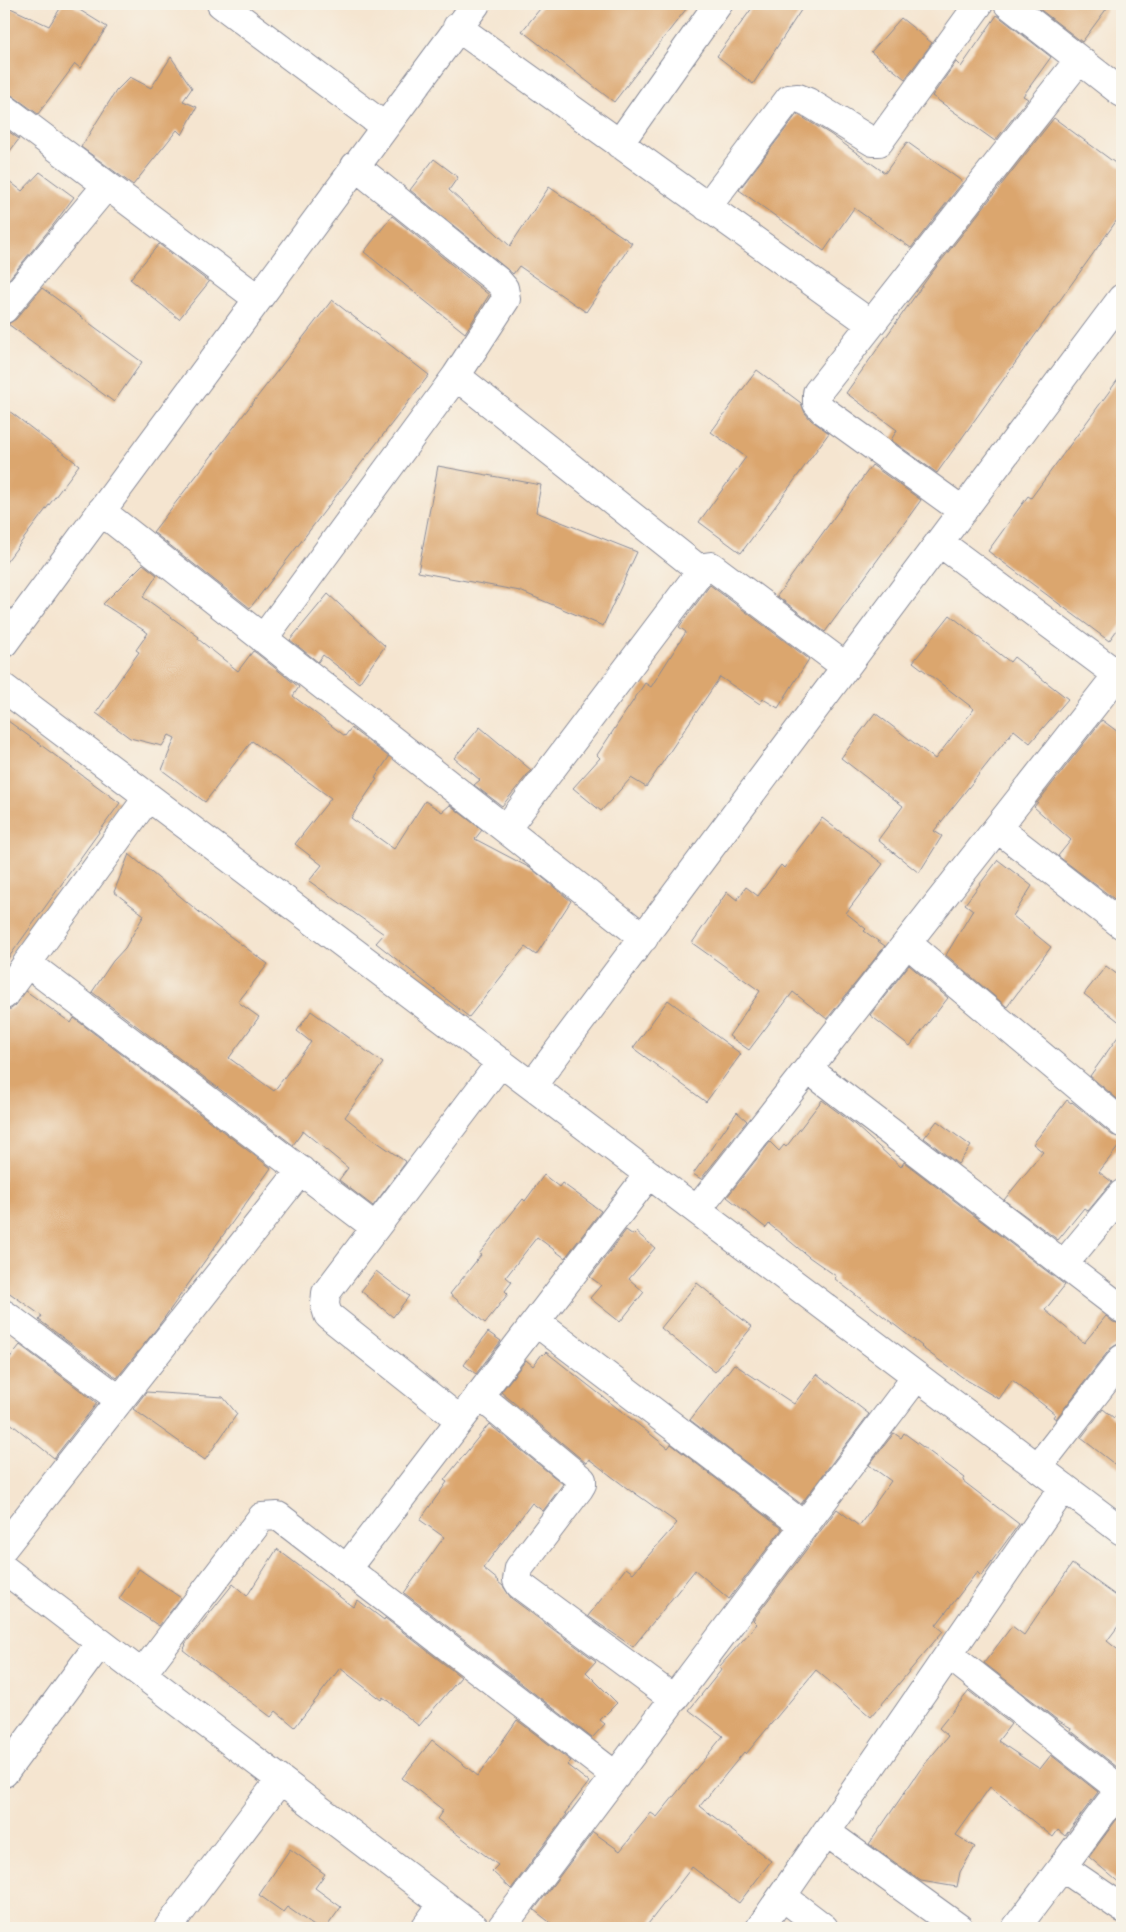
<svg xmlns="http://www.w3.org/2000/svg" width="1126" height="1932" font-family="Itim,sans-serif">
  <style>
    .building { fill: #dba66e }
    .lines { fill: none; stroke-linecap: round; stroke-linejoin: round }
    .minor-casing { stroke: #888a97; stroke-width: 30 }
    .minor { stroke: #fff; stroke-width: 28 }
  </style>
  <rect width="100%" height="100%" fill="#f7f3e8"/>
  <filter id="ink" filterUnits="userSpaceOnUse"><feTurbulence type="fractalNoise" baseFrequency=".02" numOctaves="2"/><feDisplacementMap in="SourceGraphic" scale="10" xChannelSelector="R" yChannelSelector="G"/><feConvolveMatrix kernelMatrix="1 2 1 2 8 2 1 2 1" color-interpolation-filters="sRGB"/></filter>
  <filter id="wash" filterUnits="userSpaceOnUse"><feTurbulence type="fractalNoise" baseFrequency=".0096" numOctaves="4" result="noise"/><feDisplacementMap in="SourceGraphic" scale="20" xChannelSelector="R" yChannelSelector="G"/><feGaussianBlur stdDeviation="1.12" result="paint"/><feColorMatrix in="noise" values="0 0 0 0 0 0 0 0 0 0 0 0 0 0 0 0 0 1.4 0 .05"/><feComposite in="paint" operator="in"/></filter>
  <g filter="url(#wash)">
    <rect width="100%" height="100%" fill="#f5e5d0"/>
    <g id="blocks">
      <!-- building -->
      <path class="building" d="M63,4H70L107,27L80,68L75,64L38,114L13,96L4,93V5L49,26Z
        M544,4H690L614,102L522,31Z
        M755,4H805L753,84L717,56Z
        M1033,4H1110L1082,42Z
        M997,15L1051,57L1023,96L1028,99L995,141L932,96L956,62L961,67Z
        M901,18L932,43L905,79L871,52Z
        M171,57L192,88L183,101L197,107L182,135L177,130L133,185L81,147L116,91L130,77L151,88Z
        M797,114L830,134L885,173L907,142L963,182L911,248L854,208L824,251L739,190Z
        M1054,118L1122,168V213L937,473L891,440L897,430L846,393L930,275Z
        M4,128L19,139L4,159Z
        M434,159L458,177L449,190L510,246L549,187L632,243L586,312L519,266L513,274L410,190Z
        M40,172L74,197L54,224L4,285V177L22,191Z
        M392,216L489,295L465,333L364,252Z
        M159,244L209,282L179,319L130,279Z
        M42,288L142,362L114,402L8,324L16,319Z
        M332,300L429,375L250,608L153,532Z
        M757,370L801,403L805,413L811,420L829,433L741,553L699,522L746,457L711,432Z
        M1122,374V623L1109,641L988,551L1028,496L1031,498Z
        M4,407L79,465L4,565Z
        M872,465L921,500L825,632L777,596Z
        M438,466L541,485L536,512L637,552L603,626L520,591L418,572Z
        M143,564L157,575L143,597L199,637L198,639L238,671L253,651L255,652L299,687L293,696L345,736L351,728L389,757L375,778L377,779L351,818L394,849L425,801L442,812L450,805L482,830L475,839L532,869L571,901L536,955L525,947L469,1017L376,943L384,934L309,881L322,865L295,844L331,798L252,741L205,802L162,770L175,738L169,735L162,746L130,738L96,713L139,652L136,650L148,633L103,604Z
        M710,585L809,659L778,708L763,699L760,704L720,677L646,787L631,778L601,811L573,788L600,758L597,755L645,683L651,687L686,632L679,627Z
        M328,594L385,646L359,683L323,655L318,662L290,640Z
        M950,615L1010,662L1014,657L1068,699L1030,743L1014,730L934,831L942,836L919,873L878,840L903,806L841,758L875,713L935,759L974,709L913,662Z
        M4,718L120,803L4,964Z
        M1102,720L1122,735V905L1058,856L1071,840L1034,807Z
        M480,727L531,770L502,806L474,785L480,780L454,758Z
        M822,818L883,864L846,913L866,929L864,931L885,946L827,1019L793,992L749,1050L729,1036L760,991L692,943L727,892L737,900L746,887L758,896L781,865L784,868Z
        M129,854L216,926L268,964L238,1002L259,1017L229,1058L274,1091L311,1042L297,1031L311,1011L383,1063L345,1117L370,1137L406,1162L373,1206L339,1180L348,1168L303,1131L293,1145L92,992L113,961L125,948L144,915L114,892Z
        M998,860L1032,886L1013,916L1051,947L1007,1007L946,955L973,910L965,904Z
        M909,965L948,998L910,1046L870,1015Z
        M1106,966L1122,978V1024L1084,994Z
        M26,991L71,1023L74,1018L271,1168L157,1328L117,1378L39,1320L42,1316L4,1289V1010L11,1009L16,1005Z
        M668,1000L741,1054L706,1102L633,1048Z
        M1122,1031V1103L1090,1076Z
        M822,1100L855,1125L901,1167L904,1162L1065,1285L1045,1310L1084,1343L1106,1316L1113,1322L1122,1324V1344L1116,1345L1110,1349L1056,1419L1053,1417L1055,1414L1012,1380L999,1399L965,1379L921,1347L922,1346L835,1279L836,1276L809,1257L769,1224L766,1228L727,1197L770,1142L779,1151L784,1145L786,1147Z
        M1067,1100L1071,1103L1072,1102L1112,1135L1122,1138V1142L1099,1172L1112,1182L1088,1211L1084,1208L1058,1240L1004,1200L1043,1152L1033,1144Z
        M737,1112L747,1121L701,1179L693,1174Z
        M937,1121L971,1146L958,1164L924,1138Z
        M544,1175L559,1187L562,1183L601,1211L565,1258L537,1237L506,1277L512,1282L505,1291L508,1294L485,1323L450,1294L481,1255L479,1254L523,1199L525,1201Z
        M626,1230L633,1235L636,1232L655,1248L629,1279L644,1292L620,1322L590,1298L601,1285L590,1277Z
        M376,1271L409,1296L393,1317L361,1291Z
        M697,1283L752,1327L715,1372L661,1328Z
        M488,1332L501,1341L476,1374L464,1365Z
        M20,1345L97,1403L54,1458L4,1418V1365Z
        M546,1352L668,1448L671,1444L782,1529L729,1599L695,1570L633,1647L588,1616L626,1568L633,1573L677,1523L632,1491V1492L589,1459L586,1463L501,1392L526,1360L533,1366L542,1354L543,1355Z
        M734,1364L794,1404L817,1374L869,1414L801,1504L690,1420Z
        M146,1392L223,1397L237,1414L205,1460L133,1409Z
        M1122,1407V1470L1081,1438L1103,1409L1114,1418Z
        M489,1424L563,1484L543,1511L532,1503L483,1568L499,1581L498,1582L503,1586L511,1598L596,1661L586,1672L617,1703L600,1720L605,1724L592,1738L404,1593L444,1537L420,1520L447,1482L444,1480Z
        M894,1433L901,1438L904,1433L965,1478L963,1481L1019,1524L981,1576L977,1572L936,1625L943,1631L871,1717L816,1670L746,1754L744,1752L700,1806L771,1861L739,1903L692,1867L645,1928H557L534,1910L593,1832L620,1851L651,1813L657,1817L723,1736L689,1710L722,1669L719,1667L757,1624L753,1620L837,1509L859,1526L891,1481L869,1465Z
        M277,1549L353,1607L358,1600L384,1620L385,1618L461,1677L419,1726L383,1697L381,1700L340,1668L295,1727L276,1711L271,1717L183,1650L186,1645L185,1644L233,1584L247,1596Z
        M1072,1564L1122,1600V1621L1107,1641L1122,1653V1771L1070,1730L1071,1728L1056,1719L984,1663L1012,1626L1024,1635Z
        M139,1569L181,1598L159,1626L119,1599Z
        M969,1691L1011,1724L998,1741L1040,1769L1051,1755L1098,1792L1065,1836L1058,1830L1053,1837L990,1787L956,1835L975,1847L960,1872L957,1887L921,1881L869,1844L920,1770L948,1736L939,1728Z
        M517,1720L571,1761L567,1765L589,1782L565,1813L567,1814L511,1889L492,1871L498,1865L437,1819L443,1810L402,1778L432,1740L478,1776Z
        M1122,1812V1885L1089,1857Z
        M290,1849L325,1874L315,1888L341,1907L326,1928H317L287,1907L283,1912L259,1895Z"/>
    </g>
  </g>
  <g filter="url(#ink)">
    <use href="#blocks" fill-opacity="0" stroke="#888a97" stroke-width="1"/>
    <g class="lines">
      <defs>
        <path id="minor" d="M221,4L384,126
          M1008,4L1122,93
          M457,27L871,324
          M4,108L257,298
          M619,144L718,4
          M707,207L789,99L798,98L808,102L873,142H879L979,4
          M4,309L107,185
          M456,376L700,570
          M101,511L644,938
          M963,511L823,410L817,403V393L1079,60
          M939,542L1122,678
          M263,639L456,376L506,299L504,288L498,281L355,166
          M4,643L476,4
          M4,688L1122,1531
          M997,828L1122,925
          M506,829L704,567L711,566L846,667
          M907,943L1122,1123
          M27,963L375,1227
          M4,995L148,797
          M808,1069L1122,1309
          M532,1086L1122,298
          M697,1210L1122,669
          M1064,1264L1122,1194
          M4,1314L120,1400
          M536,1322L804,1526
          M479,1395L582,1480V1484L579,1489L519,1568L517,1580L520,1585L674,1699
          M460,1420L328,1315L325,1305L326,1293L501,1062
          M1038,1467L1122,1359
          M4,1547L301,1170
          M347,1568L649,1174
          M4,1569L475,1928
          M949,1655L1122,1791
          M142,1674L262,1517L278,1516L616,1776
          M4,1773L100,1643
          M826,1832L959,1928
          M1062,1867L1120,1789
          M782,1896L824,1928
          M168,1928L280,1780
          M425,1928L443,1904
          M501,1928L917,1376
          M760,1928L1064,1487
          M1016,1928L1062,1867L1122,1908"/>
      </defs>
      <!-- minor casing -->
      <use href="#minor" class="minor-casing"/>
      <!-- minor -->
      <use href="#minor" class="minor"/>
    </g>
  </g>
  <!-- margin -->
  <rect width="1126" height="1932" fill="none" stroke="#f7f3e8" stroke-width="20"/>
</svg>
